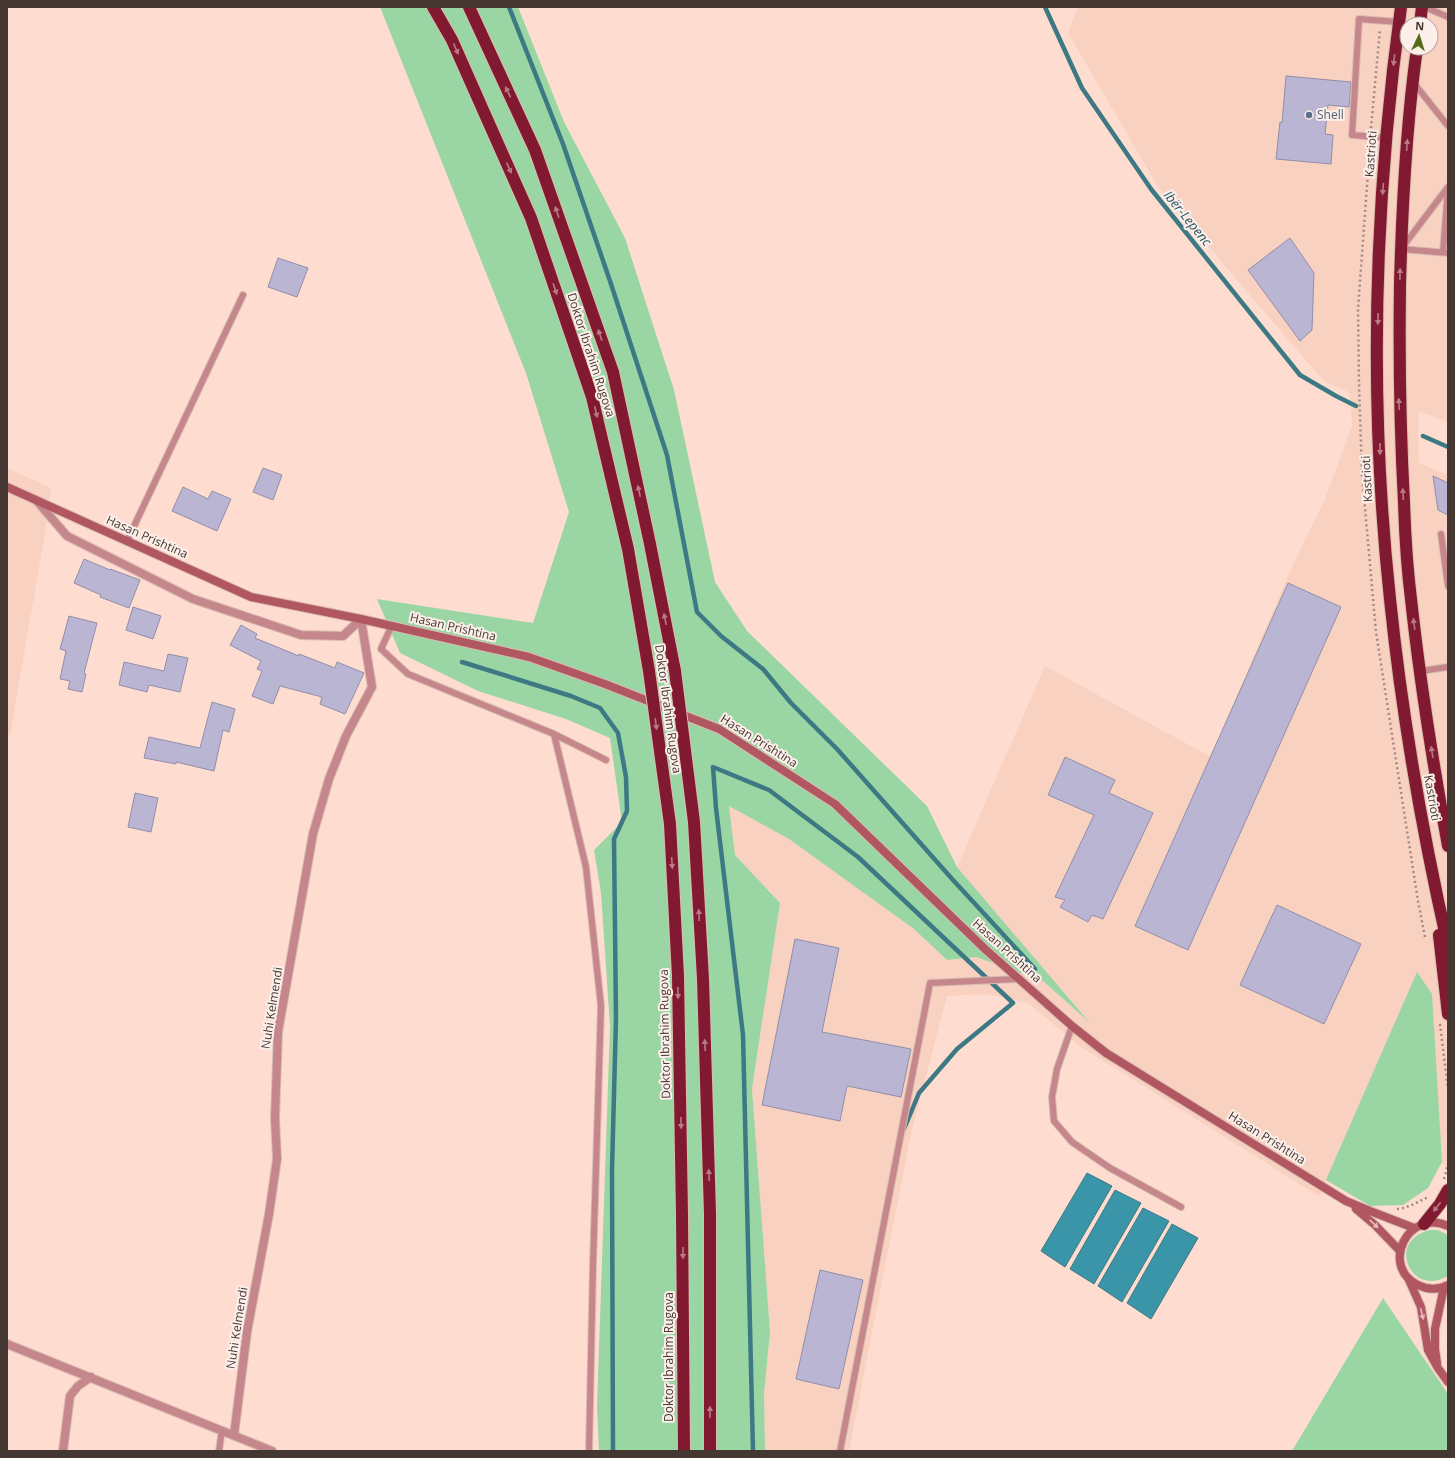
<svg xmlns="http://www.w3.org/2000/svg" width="1455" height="1458" font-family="'Open Sans',sans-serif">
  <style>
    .built { fill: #f9d1c0; fill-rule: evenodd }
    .green { fill: #9ad5a4 }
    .water { fill: #3995a7; stroke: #3d7984 }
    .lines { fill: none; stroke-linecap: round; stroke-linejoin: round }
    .stream { stroke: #3d7984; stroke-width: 4.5 }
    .building { fill: #b9b5d2; stroke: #918eaa }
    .lane-casing { stroke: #d9bcb1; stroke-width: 8 }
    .street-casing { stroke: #d9bcb1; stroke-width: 10 }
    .secondary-casing { stroke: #d9bcb1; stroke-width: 10 }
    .highway-casing { stroke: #d9bcb1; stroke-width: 14 }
    .path { stroke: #a18a81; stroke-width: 2.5; stroke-dasharray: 2 3; stroke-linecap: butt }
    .lane { stroke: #c6878c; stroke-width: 6 }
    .street { stroke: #c6878c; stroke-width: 8 }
    .secondary { stroke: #b05762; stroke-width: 8 }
    .highway { stroke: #811a31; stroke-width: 12 }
    .highway-bridge-casing { stroke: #d9bcb1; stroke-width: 14; stroke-linecap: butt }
    .highway-bridge { stroke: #811a31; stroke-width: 12 }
    .oneway { fill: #b97a84 }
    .oneway2 { fill: #e2baba }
    .service-dot { fill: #5c6f8a; stroke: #fdefea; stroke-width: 1.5 }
    .labels { text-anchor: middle; stroke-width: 4; stroke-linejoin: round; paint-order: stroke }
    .service-label { font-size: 12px; fill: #4e5e75; stroke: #fdefea; text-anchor: start }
    .street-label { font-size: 12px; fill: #453833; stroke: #fdefea }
    .water-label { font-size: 13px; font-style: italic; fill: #245862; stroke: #fdefea }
  </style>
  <rect width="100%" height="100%" fill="#feddd0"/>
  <!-- built -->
  <path class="built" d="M1078,7H1448V422L1418,411L1419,463L1448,475V1168L1442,1162L1326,1180L1320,1197L1078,1045L1027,1002L987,994L947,996L911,1134L849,1451H765L764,1393L770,1332L752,1089L780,903L735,855L729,805L789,839L857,887L914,929L947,960L976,957L1043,981L1086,1019L957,867L1045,666L1211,757L1289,573L1325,499L1352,426L1350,393L1324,381L1253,299L1157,185L1068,33ZM1407,24H1431V48H1407Z
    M7,468L51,488L45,533L10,735L7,734Z"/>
  <!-- green -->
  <path class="green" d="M380,7H518L564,122L625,238L674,390L715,582L747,631L927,806L957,867L1089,1022L1043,981L976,957L947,960L914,929L789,839L729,806L735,855L780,903L752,1089L770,1332L764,1393L765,1451H599L597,1407L610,1026L601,893L594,850L622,822L610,738L566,719L478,691L400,653L377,599L533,623L569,512L526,373Z
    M1417,972L1432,994L1442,1162L1428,1188L1403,1205L1370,1206L1326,1180Z
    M1430,1230H1438L1448,1235V1276C1411,1298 1385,1241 1430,1230Z
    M1383,1298L1448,1394V1451H1292Z"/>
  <!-- water -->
  <path class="water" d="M1087,1173L1112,1186L1065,1267L1041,1251Z
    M1115,1190L1141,1203L1094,1284L1070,1269Z
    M1143,1208L1169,1221L1122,1302L1098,1286Z
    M1172,1224L1198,1238L1151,1319L1127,1303Z"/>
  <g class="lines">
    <!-- stream -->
    <path class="stream" d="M509,7L563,144L610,281L667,455L697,612L721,636L763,669L791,703L837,749L953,880L1035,969
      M1045,7L1082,88L1151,189L1300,375L1336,396L1356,406
      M1423,436L1448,447
      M462,662L571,696L600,708L618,733L626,777L627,811L614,839L616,1018L612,1170L613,1451
      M753,1451L743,1035L716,808L713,767L769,790L858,857L1013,1003L957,1049L919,1093L904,1129"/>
  </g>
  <!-- building -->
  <path class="building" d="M1286,76L1351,82L1349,107L1328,105L1325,134L1333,135L1331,164L1276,159L1280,122L1282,123Z
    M1290,238L1314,273L1312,330L1300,341L1248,270Z
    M278,258L308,268L297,297L268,287Z
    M263,468L282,475L273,500L253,492Z
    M1433,476L1448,483V515L1438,510Z
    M183,487L208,499L212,491L231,499L217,531L172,511Z
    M84,559L110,570V569L140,580L129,608L100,597L101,595L74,583Z
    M1288,583L1341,607L1188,950L1135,926Z
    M133,607L161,616L153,639L126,630Z
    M69,616L97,623L84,673L86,674L82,692L68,689L70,681L60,679L66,651L60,649Z
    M241,625L257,634L255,638L299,656V654L335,668L337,662L364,673L345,714L320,704L322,697L280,686L273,704L252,696L262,671L257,669L261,661L230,645Z
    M168,654L188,658L180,692L149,685L147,692L119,685L124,662L164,671Z
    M212,702L235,709L229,732L223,730L214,771L176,762V764L144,758L149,737L200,748Z
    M1065,757L1115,780L1109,793L1153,813L1103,919L1092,915L1088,922L1060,907L1065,900L1055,897L1094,815L1048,795Z
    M135,793L158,798L151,832L128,827Z
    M1277,905L1361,944L1324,1024L1240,985Z
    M795,939L839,948L822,1032L911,1049L901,1097L847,1086L840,1121L762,1105Z
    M820,1270L863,1280L839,1389L796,1379Z"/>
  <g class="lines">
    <defs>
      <path id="lane" d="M1425,7L1448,17
        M1413,82L1448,126
        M1386,138L1352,135L1359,19L1399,22
        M1448,187L1401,249L1448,253
        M1443,252L1448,189
        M1441,534L1448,586
        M127,541L243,295
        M392,625L381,649L408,674L554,734L586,867L601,1006L593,1265L589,1451
        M1421,671L1448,667
        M554,734L606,760
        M1072,1026L1057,1069L1052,1097L1054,1121L1072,1142L1110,1168L1181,1207
        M219,1451L222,1430
        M840,1451L930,983L1020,979"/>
      <path id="street" d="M36,500L67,536L193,599L301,635L343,636L361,619
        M7,1344L272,1451
        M234,1435L247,1332L269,1214L277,1159L275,1118L278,1032L313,834L329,779L346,736L372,687L361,619
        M63,1451L70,1396L78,1386L91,1377"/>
      <path id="secondary" d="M7,487L251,597L361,619L529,657L605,684L719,729L835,804L986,950L1072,1026L1106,1053L1346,1201L1370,1211L1414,1228
        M1356,1209L1375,1225L1400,1251
        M1448,1226C1407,1208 1380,1267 1418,1285C1428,1290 1438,1290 1448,1285
        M1409,1280L1421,1307L1428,1350L1438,1368L1448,1382
        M1437,1363L1435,1349V1329L1444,1287"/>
      <path id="highway" d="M433,7L452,40L531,218L592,397L628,549L649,671
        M469,7L535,150L613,372L650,544L675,671
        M1401,7C1374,202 1369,404 1390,599C1402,716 1422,831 1448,946
        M1420,24L1422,7
        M1417,48C1406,126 1402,206 1400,285C1399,358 1400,430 1404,502C1405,535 1407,567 1411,599C1420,682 1433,764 1448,846
        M694,822L703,979L710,1214V1451
        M670,824L678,976L682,1215L684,1451
        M1439,935L1448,1014
        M1424,1224L1440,1204L1448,1190"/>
    </defs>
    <!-- lane casing -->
    <use href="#lane" class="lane-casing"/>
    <!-- street casing -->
    <use href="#street" class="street-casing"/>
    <!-- secondary casing -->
    <use href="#secondary" class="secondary-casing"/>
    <!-- highway casing -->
    <use href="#highway" class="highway-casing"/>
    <!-- path -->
    <path class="path" d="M1371,128L1380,29
      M1370,145L1358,309L1359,384L1362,475L1376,632L1418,901L1425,937
      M1440,1024L1448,1089
      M1444,1179L1448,1164
      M1397,1209C1408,1208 1418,1202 1428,1197"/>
    <!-- lane -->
    <use href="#lane" class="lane"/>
    <!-- street -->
    <use href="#street" class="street"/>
    <!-- secondary -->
    <use href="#secondary" class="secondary"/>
    <!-- highway -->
    <use href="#highway" class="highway"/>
    <defs>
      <path id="highway-bridge" d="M649,671L670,824
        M675,671L694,822"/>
    </defs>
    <!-- highway-bridge casing -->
    <use href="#highway-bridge" class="highway-bridge-casing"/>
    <!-- highway-bridge -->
    <use href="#highway-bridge" class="highway-bridge"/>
  </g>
  <!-- one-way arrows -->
  <defs><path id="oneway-solid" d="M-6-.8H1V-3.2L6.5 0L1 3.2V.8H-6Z"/></defs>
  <g class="oneway">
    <use href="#oneway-solid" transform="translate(456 49) rotate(66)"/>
    <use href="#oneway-solid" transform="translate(1394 60) rotate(97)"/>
    <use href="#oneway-solid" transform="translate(508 92) rotate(-115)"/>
    <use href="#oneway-solid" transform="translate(1407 145) rotate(-86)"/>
    <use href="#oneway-solid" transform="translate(509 168) rotate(66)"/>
    <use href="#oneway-solid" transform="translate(1383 189) rotate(94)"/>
    <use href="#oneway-solid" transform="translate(557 212) rotate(-109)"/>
    <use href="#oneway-solid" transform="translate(1400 274) rotate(-89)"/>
    <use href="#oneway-solid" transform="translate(555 289) rotate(71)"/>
    <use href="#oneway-solid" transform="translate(1378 319) rotate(91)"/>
    <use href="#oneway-solid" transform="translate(600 335) rotate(-109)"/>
    <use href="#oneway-solid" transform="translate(1399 404) rotate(-92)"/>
    <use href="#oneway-solid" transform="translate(596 412) rotate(77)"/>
    <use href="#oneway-solid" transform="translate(1380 449) rotate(89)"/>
    <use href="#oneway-solid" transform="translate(639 491) rotate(-102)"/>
    <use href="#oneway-solid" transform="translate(1403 494) rotate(-93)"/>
    <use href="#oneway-solid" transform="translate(665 619) rotate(-101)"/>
    <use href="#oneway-solid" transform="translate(1414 624) rotate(-98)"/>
    <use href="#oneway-solid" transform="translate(656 724) rotate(82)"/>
    <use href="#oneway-solid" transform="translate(1432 752) rotate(-99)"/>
    <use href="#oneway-solid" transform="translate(672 863) rotate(87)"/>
    <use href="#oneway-solid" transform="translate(699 915) rotate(-93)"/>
    <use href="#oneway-solid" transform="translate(678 993) rotate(89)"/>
    <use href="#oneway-solid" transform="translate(705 1045) rotate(-92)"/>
    <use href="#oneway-solid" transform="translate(681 1123) rotate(89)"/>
    <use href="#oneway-solid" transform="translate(709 1175) rotate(-92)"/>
    <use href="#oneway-solid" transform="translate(1437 1207) rotate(128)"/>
    <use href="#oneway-solid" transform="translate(683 1253) rotate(90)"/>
    <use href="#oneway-solid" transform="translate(710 1412) rotate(-90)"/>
  </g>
  <g class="oneway2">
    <use href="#oneway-solid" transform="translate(1374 1224) rotate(43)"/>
    <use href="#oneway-solid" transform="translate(1422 1314) rotate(76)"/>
  </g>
  <!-- markers -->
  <circle class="service-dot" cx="1309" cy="115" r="4"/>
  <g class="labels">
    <!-- service labels -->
    <g class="service-label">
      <text x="1317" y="119">Shell</text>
    </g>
    <!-- street labels -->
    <g class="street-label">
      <text transform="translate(1371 154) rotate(-86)" y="4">Kastrioti</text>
      <text transform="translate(591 355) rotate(72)" y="4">Doktor Ibrahim Rugova</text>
      <text transform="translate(1367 479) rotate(-93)" y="4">Kastrioti</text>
      <text transform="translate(147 537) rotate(24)" y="4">Hasan Prishtina</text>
      <text transform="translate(453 627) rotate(13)" y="4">Hasan Prishtina</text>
      <text transform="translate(668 709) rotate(82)" y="4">Doktor Ibrahim Rugova</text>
      <text transform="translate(759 741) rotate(32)" y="4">Hasan Prishtina</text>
      <text transform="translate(1432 798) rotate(80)" y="4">Kastrioti</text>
      <text transform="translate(1007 951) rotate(42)" y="4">Hasan Prishtina</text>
      <text transform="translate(272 1008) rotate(-81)" y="4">Nuhi Kelmendi</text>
      <text transform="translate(665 1034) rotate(-91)" y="4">Doktor Ibrahim Rugova</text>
      <text transform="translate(1267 1138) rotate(32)" y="4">Hasan Prishtina</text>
      <text transform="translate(237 1328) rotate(-81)" y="4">Nuhi Kelmendi</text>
      <text transform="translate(669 1357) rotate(-90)" y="4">Doktor Ibrahim Rugova</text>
    </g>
    <!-- water labels -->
    <g class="water-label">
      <text transform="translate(1188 218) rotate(51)" y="5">Ibër-Lepenc</text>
    </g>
  </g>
  <!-- border -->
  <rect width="1455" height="1458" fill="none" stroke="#453833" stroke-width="16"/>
  <!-- north arrow -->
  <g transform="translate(1419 36) rotate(4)"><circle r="19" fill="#fdefea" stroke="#b3a6a1"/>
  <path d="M0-3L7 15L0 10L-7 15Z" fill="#546b1a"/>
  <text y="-6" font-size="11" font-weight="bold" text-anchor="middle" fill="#453833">N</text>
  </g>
</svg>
